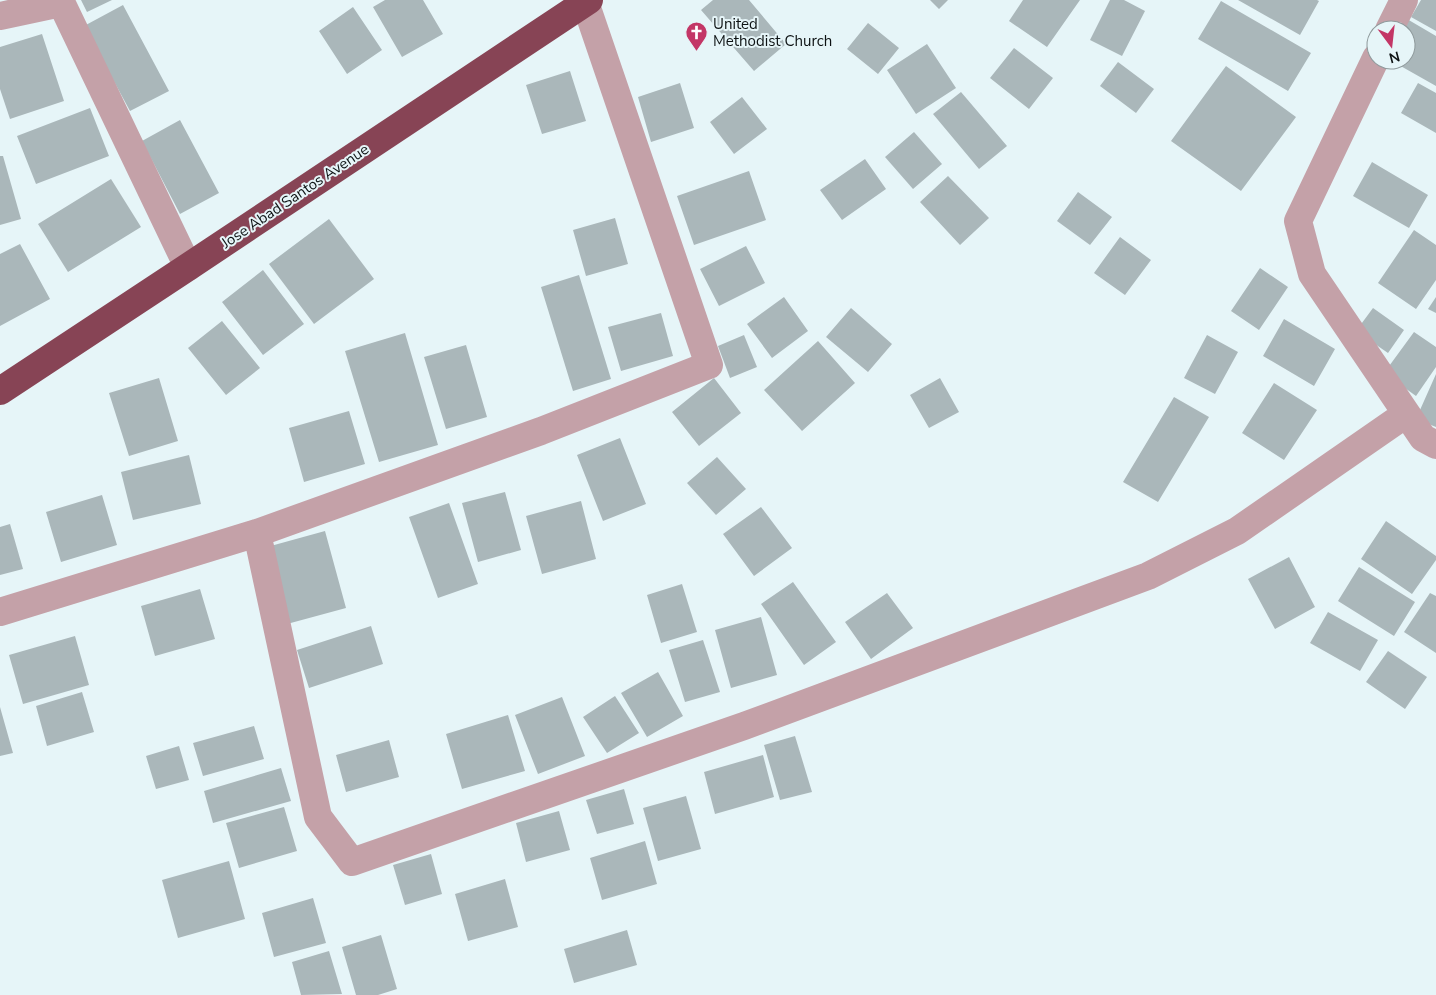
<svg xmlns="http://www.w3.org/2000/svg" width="1436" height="995" font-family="'Nunito Sans',sans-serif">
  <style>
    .building { fill: #aab7ba }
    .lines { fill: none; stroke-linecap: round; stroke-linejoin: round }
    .minor { stroke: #c4a1a8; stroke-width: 28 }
    .highway { stroke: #874455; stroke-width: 28 }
    .labels { text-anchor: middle; stroke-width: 4; stroke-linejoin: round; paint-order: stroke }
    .poi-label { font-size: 15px; fill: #0d1213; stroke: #e6f5f8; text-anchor: start }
    .street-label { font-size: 15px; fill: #0d1213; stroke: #e6f5f8 }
  </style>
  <rect width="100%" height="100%" fill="#e6f5f8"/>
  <!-- building -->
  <path class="building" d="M81,0H112L87,12Z
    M385,0H423L443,34L402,57L373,7Z
    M713,0H749L786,44L754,71L701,10Z
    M930,0H948L939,9Z
    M1023,0H1080L1047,47L1009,21Z
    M1110,0H1124L1145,11L1122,56L1090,40Z
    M1238,0H1317L1319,1L1300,35Z
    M1421,0H1436V31L1411,17Z
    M1221,1L1311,53L1288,91L1198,39Z
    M123,5L169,91L130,111L84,26Z
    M353,7L382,50L347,74L319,31Z
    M1407,19L1436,36V86L1390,60H1406V30H1401Z
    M868,23L899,48L878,74L847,49Z
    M42,34L64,101L10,119L0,89V47Z
    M927,44L956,88L916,114L887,70Z
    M1014,48L1053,78L1029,109L990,78Z
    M1118,62L1154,89L1136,113L1100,86Z
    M1226,66L1296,117L1241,191L1171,141Z
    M570,71L586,121L542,134L526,85Z
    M680,83L694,128L651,142L638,97Z
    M1418,83L1436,93V133L1401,113Z
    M961,92L1007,146L979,169L933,114Z
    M742,97L767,129L734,154L710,122Z
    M90,108L109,156L36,184L17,136Z
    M180,120L219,193L180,214L142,141Z
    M914,132L942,164L913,189L885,157Z
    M0,156H3L21,219L0,225Z
    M865,159L886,189L842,220L820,190Z
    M1372,162L1428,195L1409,228L1353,196Z
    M749,171L766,220L694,245L677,196Z
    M948,176L989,218L960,245L920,202Z
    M111,179L141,227L68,272L38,224Z
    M1078,192L1112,217L1090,245L1057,221Z
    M615,218L628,264L586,276L573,230Z
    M329,219L374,279L314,324L269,264Z
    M1414,230L1436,245V280L1416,309L1378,283Z
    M1120,237L1151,260L1125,295L1094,273Z
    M20,244L50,299L0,326V254Z
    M746,246L765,283L719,306L700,269Z
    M1260,268L1288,287L1259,330L1231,311Z
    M263,270L304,324L263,355L222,302Z
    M579,275L611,379L573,391L541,287Z
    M784,297L808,331L772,358L747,324Z
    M1436,297V313L1428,309Z
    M851,308L892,344L868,372L826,337Z
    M1373,308L1404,330L1388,353L1356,331Z
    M661,313L673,356L621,371L608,327Z
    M1284,319L1335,349L1314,386L1263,356Z
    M222,321L260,368L226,395L188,348Z
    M1414,332L1436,347V367L1416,396L1384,373Z
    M405,333L438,445L379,462L345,351Z
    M744,335L757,367L730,378L718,346Z
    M1207,335L1238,352L1215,394L1184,378Z
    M818,341L855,383L802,431L764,390Z
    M466,345L487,417L446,429L424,357Z
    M1436,374V427L1416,419Z
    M159,378L178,441L129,456L109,393Z
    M714,378L741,413L699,446L672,412Z
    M940,378L959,412L929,428L910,395Z
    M1274,383L1317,410L1284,460L1242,433Z
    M1174,397L1209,417L1158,502L1123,482Z
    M349,411L365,464L304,482L289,428Z
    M620,438L646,504L603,521L577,455Z
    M189,455L201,504L133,520L121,472Z
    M717,457L746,489L716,515L687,483Z
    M505,492L521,550L478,562L462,503Z
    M102,495L117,545L61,562L46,512Z
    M581,501L596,559L542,574L526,516Z
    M449,503L478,584L438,598L409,517Z
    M761,507L792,548L754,576L723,534Z
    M1386,521L1436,556V560L1412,594L1361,559Z
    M10,524L23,569L0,575V527Z
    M325,531L346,608L287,624L267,547Z
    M1289,557L1315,607L1275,629L1248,579Z
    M1359,567L1415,602L1394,636L1338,601Z
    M793,582L836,642L804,665L761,604Z
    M682,584L697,632L661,643L647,595Z
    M200,589L215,639L155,656L141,606Z
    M887,593L913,628L871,659L845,622Z
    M1430,593L1436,596V653L1404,632Z
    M1328,612L1378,640L1360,671L1310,643Z
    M761,617L777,675L731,688L715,630Z
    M371,626L383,664L309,688L297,650Z
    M75,636L89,685L23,704L9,655Z
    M703,640L720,692L685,702L669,650Z
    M1388,651L1427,677L1405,709L1366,682Z
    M658,672L683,716L647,737L621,693Z
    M82,692L94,732L47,746L36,706Z
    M615,696L639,733L607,753L583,717Z
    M562,697L585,756L538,774L515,715Z
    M0,707L13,753L0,756Z
    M508,715L525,771L462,789L446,734Z
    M254,726L264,759L203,776L193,743Z
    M795,736L812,792L780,800L764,745Z
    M389,740L399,777L346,792L336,755Z
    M179,746L189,780L156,789L146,756Z
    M763,755L774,797L715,814L704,772Z
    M281,768L291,801L213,823L204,791Z
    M624,789L634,824L597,834L586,800Z
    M686,796L701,849L658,861L643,808Z
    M284,807L297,851L239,868L226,823Z
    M559,811L570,850L526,862L516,823Z
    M645,841L657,884L602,900L590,858Z
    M431,854L442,894L405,905L393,865Z
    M229,861L245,919L178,938L162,880Z
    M505,879L518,927L468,941L455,894Z
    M313,898L326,943L274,957L262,913Z
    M627,930L637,965L574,983L564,949Z
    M381,935L397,989L378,995H356L342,947Z
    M329,951L342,994L301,995L292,962Z"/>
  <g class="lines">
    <!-- minor -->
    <path class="minor" d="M60,0L188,267
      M0,16L61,3
      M1389,30L1404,0
      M1376,58L1298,221L1312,274L1423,438L1436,445
      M257,533L318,817L352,862L744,726L1148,576L1237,531L1406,414
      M0,612L257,533L541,431L709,365L585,2"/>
    <!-- highway -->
    <path class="highway" d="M0,391L188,267L589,0"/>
  </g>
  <!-- icons -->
  <defs>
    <symbol id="church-pin" viewBox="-11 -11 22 30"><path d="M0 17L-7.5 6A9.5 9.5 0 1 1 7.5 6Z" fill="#c33666" stroke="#e6f5f8"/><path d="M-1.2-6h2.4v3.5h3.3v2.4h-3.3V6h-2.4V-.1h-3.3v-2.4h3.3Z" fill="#fff"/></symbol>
  </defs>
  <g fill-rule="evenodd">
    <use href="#church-pin" x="684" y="20" width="25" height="34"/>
  </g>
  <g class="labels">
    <!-- poi labels -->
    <g class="poi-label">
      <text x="713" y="29">United<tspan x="713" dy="17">Methodist Church</tspan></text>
    </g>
    <!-- street labels -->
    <g class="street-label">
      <text transform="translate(295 196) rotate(-34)" y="5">Jose Abad Santos Avenue</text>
    </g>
  </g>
  <!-- north arrow -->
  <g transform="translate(1391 45) rotate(165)"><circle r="24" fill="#e6f5f8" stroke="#8f9a9c"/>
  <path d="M0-4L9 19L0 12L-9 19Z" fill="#c33666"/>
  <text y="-8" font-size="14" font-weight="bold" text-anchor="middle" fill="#0d1213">N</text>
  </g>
</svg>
